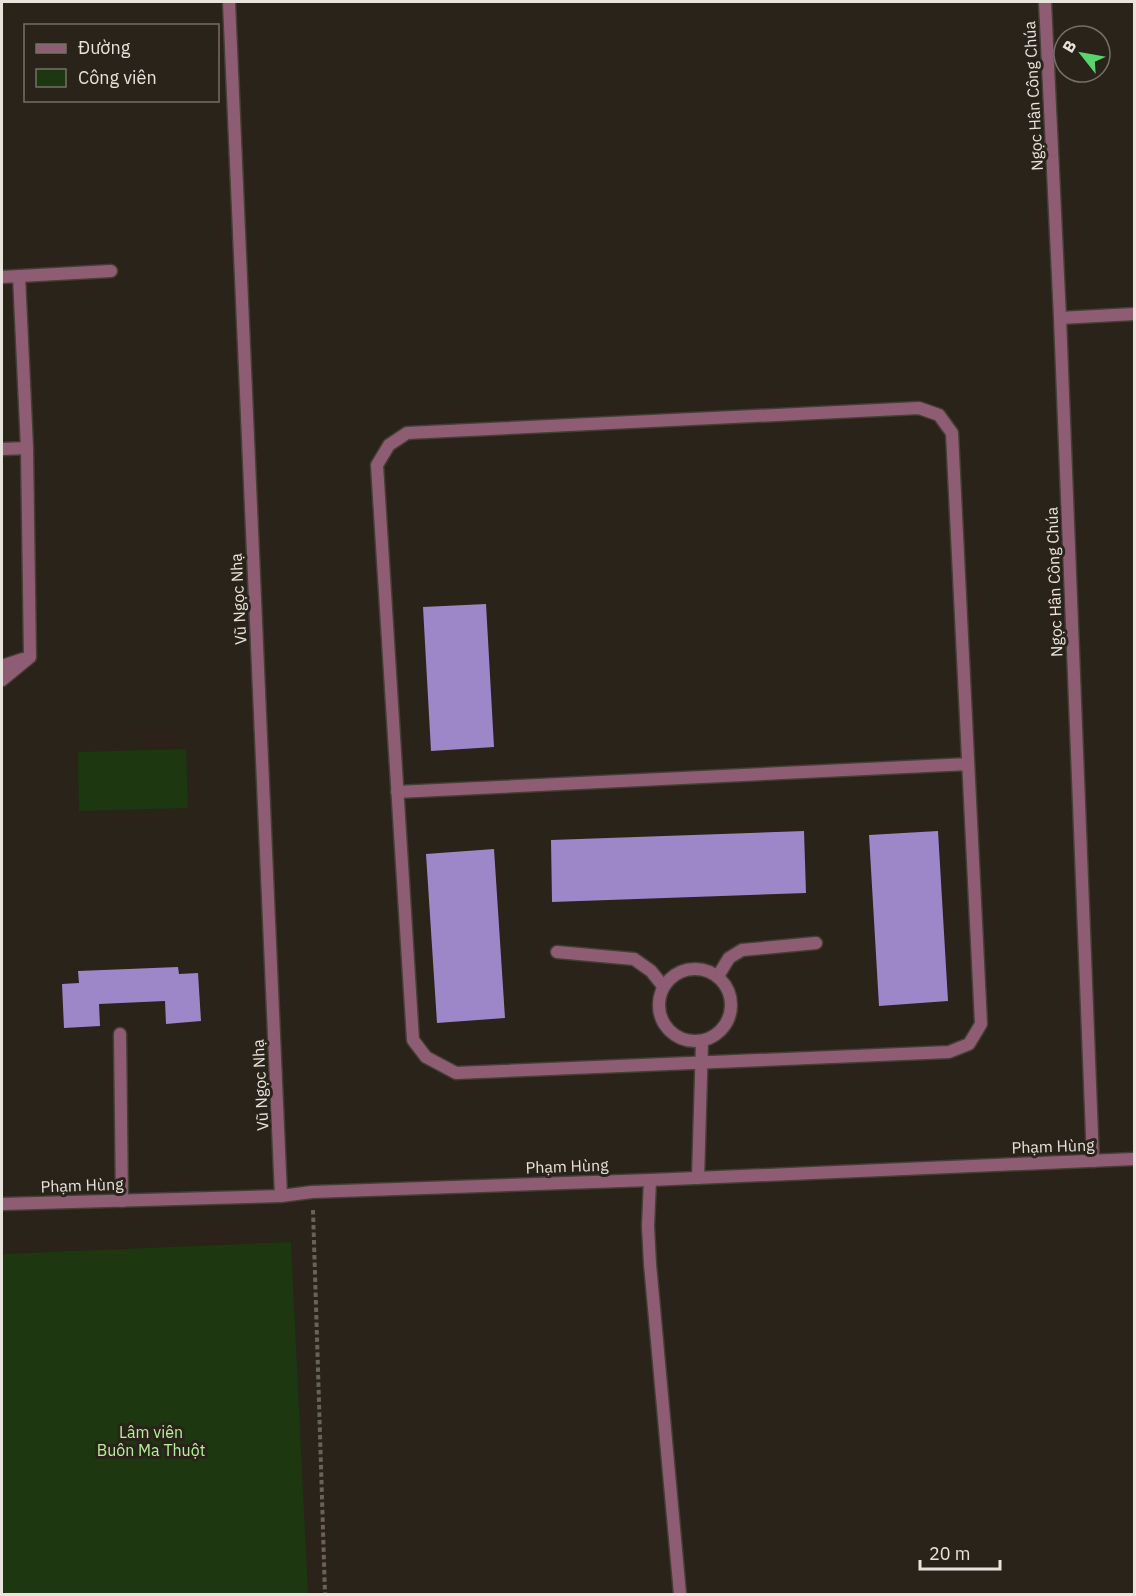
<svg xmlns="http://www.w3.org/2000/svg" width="1136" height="1596" font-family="'IBM Plex Sans',sans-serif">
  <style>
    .green { fill: #1d3710 }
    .building { fill: #9d87c9 }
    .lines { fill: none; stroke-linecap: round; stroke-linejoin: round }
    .service-casing { stroke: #443e34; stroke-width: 15 }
    .minor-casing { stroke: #443e34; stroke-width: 15 }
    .tertiary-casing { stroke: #443e34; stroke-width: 15 }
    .path { stroke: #68635a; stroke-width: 4; stroke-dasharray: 4.5 3; stroke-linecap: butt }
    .service { stroke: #8e5d74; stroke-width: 12 }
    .minor { stroke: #8e5d74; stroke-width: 12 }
    .tertiary { stroke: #8e5d74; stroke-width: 12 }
    .labels { text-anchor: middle; stroke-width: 6; stroke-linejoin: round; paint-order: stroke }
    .street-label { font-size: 16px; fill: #e8e4dd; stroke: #292319 }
    .park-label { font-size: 16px; fill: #b6f29c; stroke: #292319 }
  </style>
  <rect width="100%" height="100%" fill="#292319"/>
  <!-- green -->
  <path class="green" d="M186,749L188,808L79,811L78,752Z
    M291,1242L308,1594H2V1254Z"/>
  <!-- building -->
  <path class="building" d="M486,604L494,747L431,751L423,607Z
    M804,831L806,893L552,902L551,840Z
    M938,831L948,1001L879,1006L869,835Z
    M494,849L505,1018L437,1023L426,854Z
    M178,967L179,974L198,973L201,1021L166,1024L165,1001L99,1004L100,1026L64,1028L62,984L79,983L78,971Z"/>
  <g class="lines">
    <defs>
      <path id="service" d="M19,276L27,448L30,657
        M2,277L111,271
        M919,408L939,415L952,433L981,1024L969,1044L949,1052L456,1073L426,1057L413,1040L377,465L389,445L407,433Z
        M2,449L27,448
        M2,666L23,659
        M2,680L30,657
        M397,792L968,764
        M557,952L634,959L651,971L663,986
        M659 1005a36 36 0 1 1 72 0a36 36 0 1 1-72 0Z
        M718,976L729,958L742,950L816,943
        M698,1178L702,1042
        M650,1180L648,1226L650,1264L680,1594"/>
      <path id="minor" d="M229,2L281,1196
        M1045,2L1060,318L1093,1161
        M1060,318L1134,314
        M120,1034L122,1201"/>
      <path id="tertiary" d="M2,1204L281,1196L312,1192L650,1180L1134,1159"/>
    </defs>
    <!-- service casing -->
    <use href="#service" class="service-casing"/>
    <!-- minor casing -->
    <use href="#minor" class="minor-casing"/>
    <!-- tertiary casing -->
    <use href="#tertiary" class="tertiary-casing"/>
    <!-- path -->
    <path class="path" d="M313,1210L325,1594"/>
    <!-- service -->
    <use href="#service" class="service"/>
    <!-- minor -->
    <use href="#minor" class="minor"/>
    <!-- tertiary -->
    <use href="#tertiary" class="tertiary"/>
  </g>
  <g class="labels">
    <!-- street labels -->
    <g class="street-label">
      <text transform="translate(1033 96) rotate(-93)" y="6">Ngọc Hân Công Chúa</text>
      <text transform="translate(1054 582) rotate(-92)" y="6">Ngọc Hân Công Chúa</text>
      <text transform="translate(238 599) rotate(-93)" y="6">Vũ Ngọc Nhạ</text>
      <text transform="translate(260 1085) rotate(-93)" y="6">Vũ Ngọc Nhạ</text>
      <text transform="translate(1053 1146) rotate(-2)" y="6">Phạm Hùng</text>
      <text transform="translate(567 1166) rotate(-2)" y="6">Phạm Hùng</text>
      <text transform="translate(82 1185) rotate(-2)" y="6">Phạm Hùng</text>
    </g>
    <!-- park labels -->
    <g class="park-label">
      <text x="151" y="1438">Lâm viên<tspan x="151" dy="18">Buôn Ma Thuột</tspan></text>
    </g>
  </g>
  <!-- border -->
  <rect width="1136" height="1596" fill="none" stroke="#e8e4dd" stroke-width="6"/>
  <!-- legend -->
  <rect x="24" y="24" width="195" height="78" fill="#292319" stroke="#757067" stroke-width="1.5"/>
  <rect x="36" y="44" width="30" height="9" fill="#8e5d74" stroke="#757067" stroke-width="1.5"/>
  <text x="78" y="54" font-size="18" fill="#e8e4dd">Đường</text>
  <rect x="36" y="69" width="30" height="18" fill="#1d3710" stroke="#757067" stroke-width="1.5"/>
  <text x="78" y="84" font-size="18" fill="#e8e4dd">Công viên</text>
  <!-- north arrow -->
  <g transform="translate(1082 54) rotate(301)"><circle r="28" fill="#292319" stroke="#757067" stroke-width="1.5"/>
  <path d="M0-4.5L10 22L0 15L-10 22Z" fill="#5ad56e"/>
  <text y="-9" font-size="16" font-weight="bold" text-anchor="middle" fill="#e8e4dd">B</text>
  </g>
  <!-- scale -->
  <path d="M920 1560v9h80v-9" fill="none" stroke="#e8e4dd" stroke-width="3"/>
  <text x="929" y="1560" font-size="18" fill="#e8e4dd" stroke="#292319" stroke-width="4.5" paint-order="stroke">20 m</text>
</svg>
